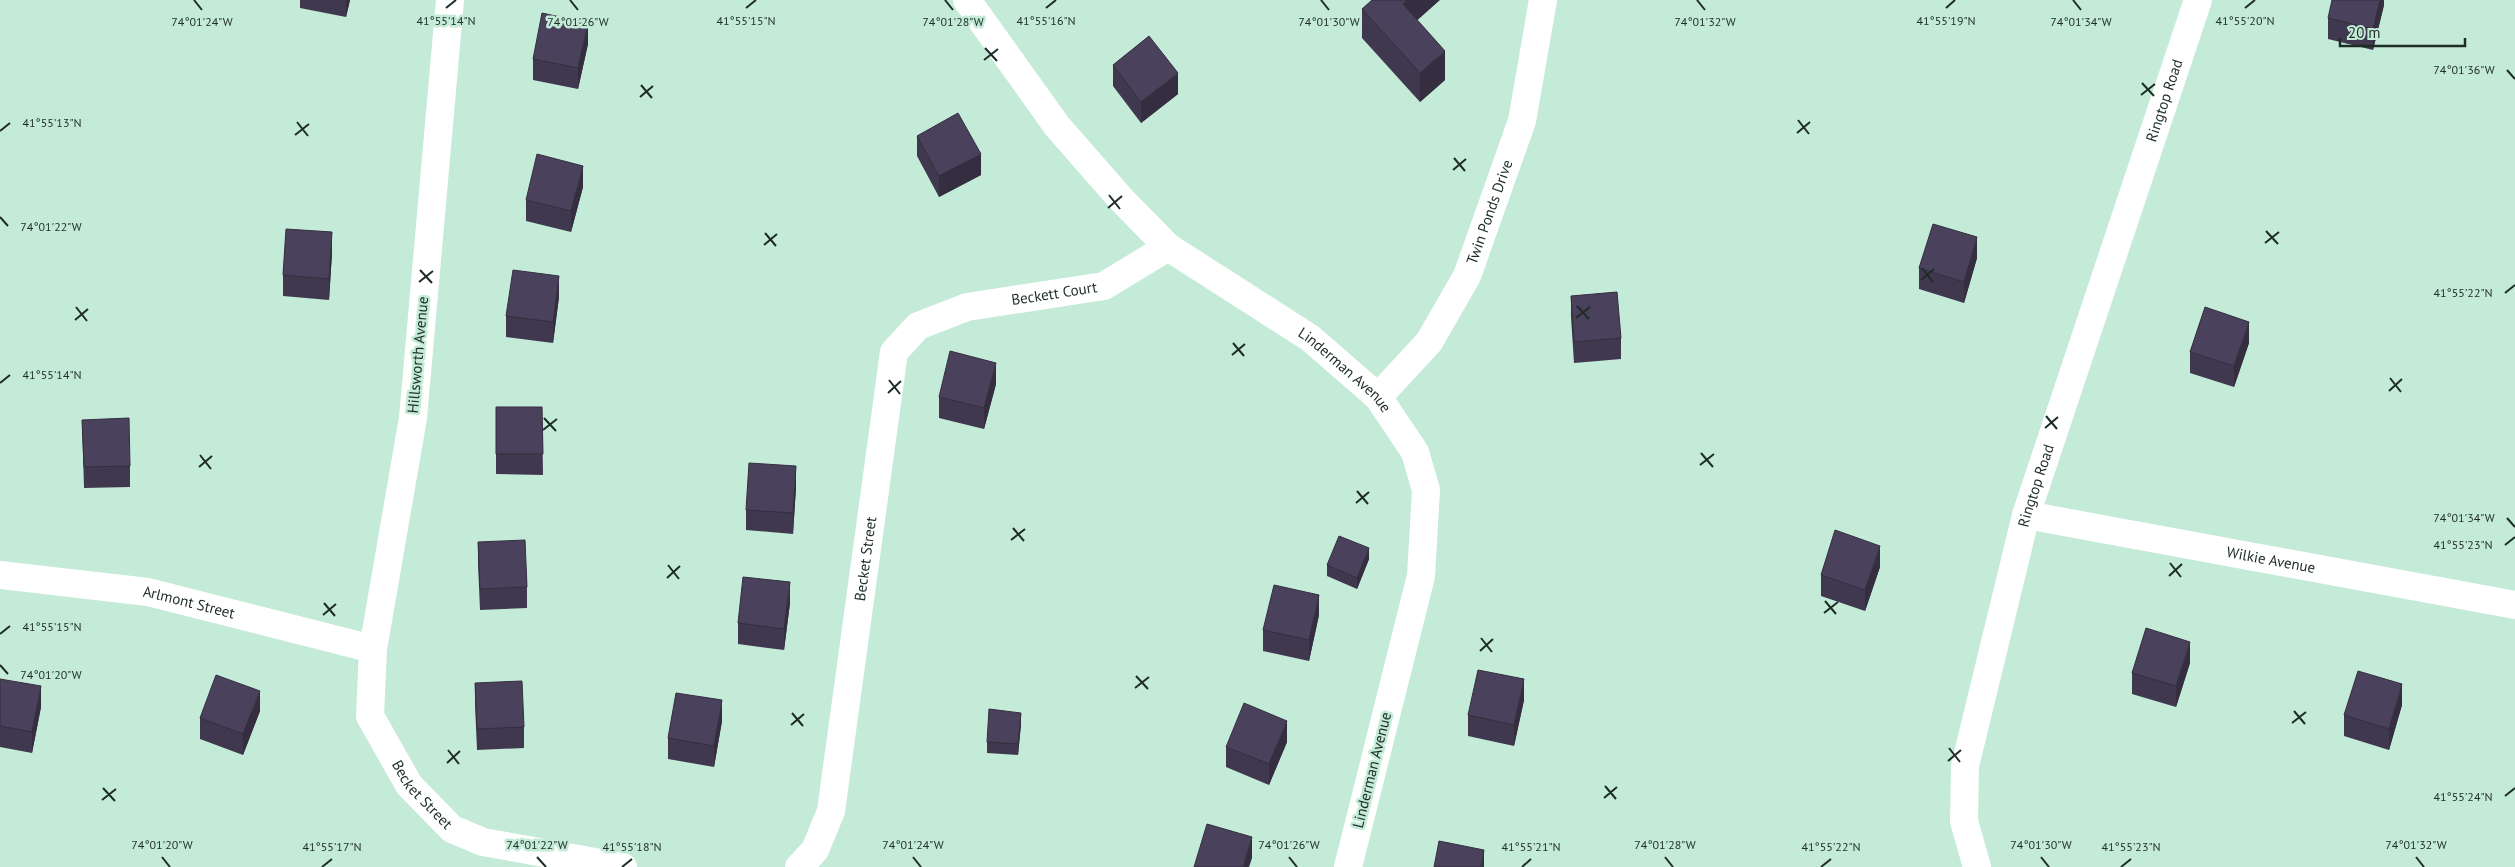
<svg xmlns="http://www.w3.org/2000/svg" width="2515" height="867" font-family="'PT Sans',sans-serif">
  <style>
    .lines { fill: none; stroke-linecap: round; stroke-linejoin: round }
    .minor { stroke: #fff; stroke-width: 28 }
    .wall { fill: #40384f }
    .shaded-wall { fill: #342e40 }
    .building { fill: #4a415c; stroke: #342e40 }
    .ticks { fill: none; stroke: #1e2c26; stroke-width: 2 }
    .labels { text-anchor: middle; stroke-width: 5; stroke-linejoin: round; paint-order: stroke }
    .street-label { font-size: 15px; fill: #1e2c26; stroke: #c4ead8 }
    .ticks-label { font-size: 12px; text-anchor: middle; fill: #1e2c26; stroke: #c4ead8; stroke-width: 5; stroke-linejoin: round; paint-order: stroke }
  </style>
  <rect width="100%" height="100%" fill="#c4ead8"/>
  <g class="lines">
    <!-- minor -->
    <g class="minor">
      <path id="s1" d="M450,0L413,418L373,649L370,716L409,785L452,829L483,842L623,867"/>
      <path id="s2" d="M967,0L1057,126L1120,198L1168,247L1310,338L1378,397L1415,452L1426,490L1421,576L1348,867"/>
      <path id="s3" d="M1378,397L1429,342L1467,276L1522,121L1543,0"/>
      <path id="s4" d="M2026,515L2515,605"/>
      <path id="s5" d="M0,575L148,592L373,649"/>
      <path id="s6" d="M799,867L815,850L831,811L894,352L918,326L967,307L1104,286L1168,247"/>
      <path id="s7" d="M1977,867L1964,821L1965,766L2026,515L2198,0"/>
    </g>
  </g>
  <!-- wall -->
  <path class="wall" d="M300,0H350L346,17L300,8Z
    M2384,0V5L2373,50L2328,39V18Z
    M1362,9L1417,20L1445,80L1420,102L1362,38Z
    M588,44L578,89L533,80V59Z
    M1113,65L1178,94L1141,123L1113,86Z
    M917,136L981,175L939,197L917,156Z
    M583,187L571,232L526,221V200Z
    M332,253L329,300L283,296V275Z
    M1977,258L1964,303L1919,289V268Z
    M1571,296L1621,338V359L1574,363L1571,317Z
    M559,297L553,343L506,337V316Z
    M2249,343L2234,387L2190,373V352Z
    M996,384L984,429L939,418V397Z
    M496,407H542L543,475L496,474Z
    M82,420L130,466V487L84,488Z
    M796,487L793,534L746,530V510Z
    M478,542L527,587V608L480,610L478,563Z
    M1369,559L1357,589L1327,576V565Z
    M1880,567L1865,611L1821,596V575Z
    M790,603L784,650L738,644V623Z
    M1319,615L1309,661L1263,651V630Z
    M2190,663L2176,707L2132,694V673Z
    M0,679L41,707L32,753L0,747Z
    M475,683L524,727V748L477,750L475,704Z
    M1524,700L1514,746L1468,736V715Z
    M2402,705L2389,750L2344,736V715Z
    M260,711L243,755L200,739V718Z
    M722,721L714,767L668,759V738Z
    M1021,724L1018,755L987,753V742Z
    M1287,742L1269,785L1226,767V747Z"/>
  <!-- shaded-wall -->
  <path class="shaded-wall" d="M346,0H350L346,17Z
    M1407,0H1440L1403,33V4Z
    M2380,0H2384V5L2373,50V29Z
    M588,23V44L578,89V68Z
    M1445,51V80L1420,102V73Z
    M1178,73V94L1141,123V102Z
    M981,154V175L939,197V176Z
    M583,166V187L571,232V211Z
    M332,232V253L329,300V279Z
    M1977,237V258L1964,303V282Z
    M559,276V297L553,343V322Z
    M2249,322V343L2234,387V366Z
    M996,363V384L984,429V408Z
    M796,466V487L793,534V513Z
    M1880,546V567L1865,611V590Z
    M1369,548V559L1357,589V578Z
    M790,582V603L784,650V629Z
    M1319,595V615L1309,661V640Z
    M2190,642V663L2176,707V686Z
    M1524,679V700L1514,746V725Z
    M2402,684V705L2389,750V729Z
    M41,686V707L32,753V732Z
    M260,691V711L243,755V734Z
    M722,700V721L714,767V746Z
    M1021,713V724L1018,755V744Z
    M1287,721V742L1269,785V764Z
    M1252,837V858L1249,867H1243Z
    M1484,850V867H1481Z"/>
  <!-- building -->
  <path class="building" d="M1372,0H1407L1403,4L1445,51L1420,73L1362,9Z
    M2332,0H2380L2373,29L2328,18Z
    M542,13L588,23L578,68L533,59Z
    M1149,36L1178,73L1141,102L1113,65Z
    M958,113L981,154L939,176L917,136Z
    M537,154L583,166L571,211L526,200Z
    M1933,224L1977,237L1964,282L1919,268Z
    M286,229L332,232L329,279L283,275Z
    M513,270L559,276L553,322L506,316Z
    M1617,292L1621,338L1574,342L1571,296Z
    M2205,307L2249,322L2234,366L2190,352Z
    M950,351L996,363L984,408L939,397Z
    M496,407H542L543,454H496Z
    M129,418L130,466L84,467L82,420Z
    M749,463L796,466L793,513L746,510Z
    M1835,530L1880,546L1865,590L1821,575Z
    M1339,536L1369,548L1357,578L1327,565Z
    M525,540L527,587L480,589L478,542Z
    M743,577L790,582L784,629L738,623Z
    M1274,585L1319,595L1309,640L1263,630Z
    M2146,628L2190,642L2176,686L2132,673Z
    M1478,670L1524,679L1514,725L1468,715Z
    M2358,671L2402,684L2389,729L2344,715Z
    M216,675L260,691L243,734L200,718Z
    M0,679L41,686L32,732L0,726Z
    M522,681L524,727L477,729L475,683Z
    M676,693L722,700L714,746L668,738Z
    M1244,703L1287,721L1269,764L1226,747Z
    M989,709L1021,713L1018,744L987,742Z
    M1207,824L1252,837L1243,867H1194Z
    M1439,841L1484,850L1481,867H1434Z"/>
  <!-- ticks -->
  <path class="ticks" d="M194,0L202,10M570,0L578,10M945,0L953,10M1321,0L1329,10M1697,0L1705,10M2073,0L2081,10M446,8L456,0M746,8L756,0M1046,8L1056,0M1946,8L1955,0M2245,8L2255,0M985,48L997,61M984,60L998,49M2507,70L2515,79M2142,83L2154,96M641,85L652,98M2141,95L2155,84M640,97L653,86M1798,120L1809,134M297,122L308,136M0,131L10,123M1797,133L1810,122M295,135L309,124M1454,158L1465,171M1453,170L1466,159M1109,195L1120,209M1108,208L1122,196M0,217L8,226M2266,231L2278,244M765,233L776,246M2265,243L2279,232M764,245L777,234M1922,268L1933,282M420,270L432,283M1921,280L1934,269M419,282L433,271M2505,293L2515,285M1577,306L1589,319M76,307L87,321M1576,318L1590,307M75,320L88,309M1233,343L1244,356M1232,355L1245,344M2390,378L2401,392M889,380L900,394M0,383L10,375M2389,391L2402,379M888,393L901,381M2046,416L2057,429M544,418L556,431M2045,428L2058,417M543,430L557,419M1701,453L1713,467M200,455L211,469M1700,465L1714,454M199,467L212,456M1357,491L1368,504M1356,503L1369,492M2507,518L2515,527M1013,528L1024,541M1011,540L1025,529M2505,545L2515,537M2170,563L2181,577M668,565L679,579M2169,576L2182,564M667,578L680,566M1825,601L1836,614M324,603L335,616M1824,613L1838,602M323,615L336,604M0,634L10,626M1481,638L1492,652M1480,651L1493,639M0,665L8,674M1136,676L1148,689M1135,688L1149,677M2294,711L2305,724M792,713L803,726M2292,723L2306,712M791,725L804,714M1949,748L1960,762M448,750L459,764M1948,761L1961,750M447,763L460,751M1605,786L1616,799M103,788L115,801M2505,796L2515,788M1604,798L1617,787M102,800L116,789M162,857L170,867M537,857L546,867M913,857L921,867M1289,857L1297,867M1665,857L1673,867M2041,857L2049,867M2416,857L2424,867M322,867L332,859M622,867L632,859M1522,867L1531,859M1821,867L1831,859M2121,867L2131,859"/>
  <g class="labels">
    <!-- street labels -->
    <g class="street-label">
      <text dy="5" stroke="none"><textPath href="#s7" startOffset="798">Ringtop Road</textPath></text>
      <text dy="5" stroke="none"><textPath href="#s3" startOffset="219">Twin Ponds Drive</textPath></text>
      <text dy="5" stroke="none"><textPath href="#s6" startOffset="705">Beckett Court</textPath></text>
      <text transform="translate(418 355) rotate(-85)" y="5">Hillsworth Avenue</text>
      <text dy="5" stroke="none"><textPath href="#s2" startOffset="535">Linderman Avenue</textPath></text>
      <text dy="5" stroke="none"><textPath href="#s7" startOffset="392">Ringtop Road</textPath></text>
      <text dy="5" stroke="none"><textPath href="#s6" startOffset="320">Becket Street</textPath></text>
      <text dy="5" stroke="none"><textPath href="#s4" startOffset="249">Wilkie Avenue</textPath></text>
      <text dy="5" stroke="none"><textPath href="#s5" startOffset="191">Arlmont Street</textPath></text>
      <text transform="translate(1372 770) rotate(-76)" y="5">Linderman Avenue</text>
      <text dy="5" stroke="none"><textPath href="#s1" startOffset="816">Becket Street</textPath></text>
    </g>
  </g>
  <g class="ticks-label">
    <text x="446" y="25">41°55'14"N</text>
    <text x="746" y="25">41°55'15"N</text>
    <text x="1046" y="25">41°55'16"N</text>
    <text x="1946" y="25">41°55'19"N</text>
    <text x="2245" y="25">41°55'20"N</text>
    <text x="202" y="26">74°01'24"W</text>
    <text x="578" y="26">74°01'26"W</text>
    <text x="953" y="26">74°01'28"W</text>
    <text x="1329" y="26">74°01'30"W</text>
    <text x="1705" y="26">74°01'32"W</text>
    <text x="2081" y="26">74°01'34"W</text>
    <text x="2464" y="74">74°01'36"W</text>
    <text x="52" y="127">41°55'13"N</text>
    <text x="51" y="231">74°01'22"W</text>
    <text x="2463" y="297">41°55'22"N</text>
    <text x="52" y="379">41°55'14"N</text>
    <text x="2464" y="522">74°01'34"W</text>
    <text x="2463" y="549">41°55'23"N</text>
    <text x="52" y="631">41°55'15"N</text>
    <text x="51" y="679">74°01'20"W</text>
    <text x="2463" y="801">41°55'24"N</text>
    <text x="162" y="849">74°01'20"W</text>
    <text x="537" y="849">74°01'22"W</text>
    <text x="913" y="849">74°01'24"W</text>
    <text x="1289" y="849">74°01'26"W</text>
    <text x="1665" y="849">74°01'28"W</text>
    <text x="2041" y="849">74°01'30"W</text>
    <text x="2416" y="849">74°01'32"W</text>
    <text x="332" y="851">41°55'17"N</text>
    <text x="632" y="851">41°55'18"N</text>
    <text x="1531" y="851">41°55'21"N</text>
    <text x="1831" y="851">41°55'22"N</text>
    <text x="2131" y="851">41°55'23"N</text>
  </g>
  <!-- scale -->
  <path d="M2340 38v8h125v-8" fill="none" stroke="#1e2c26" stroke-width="2.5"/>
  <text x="2348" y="38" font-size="15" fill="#1e2c26" stroke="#c4ead8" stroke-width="4" paint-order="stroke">20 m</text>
</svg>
